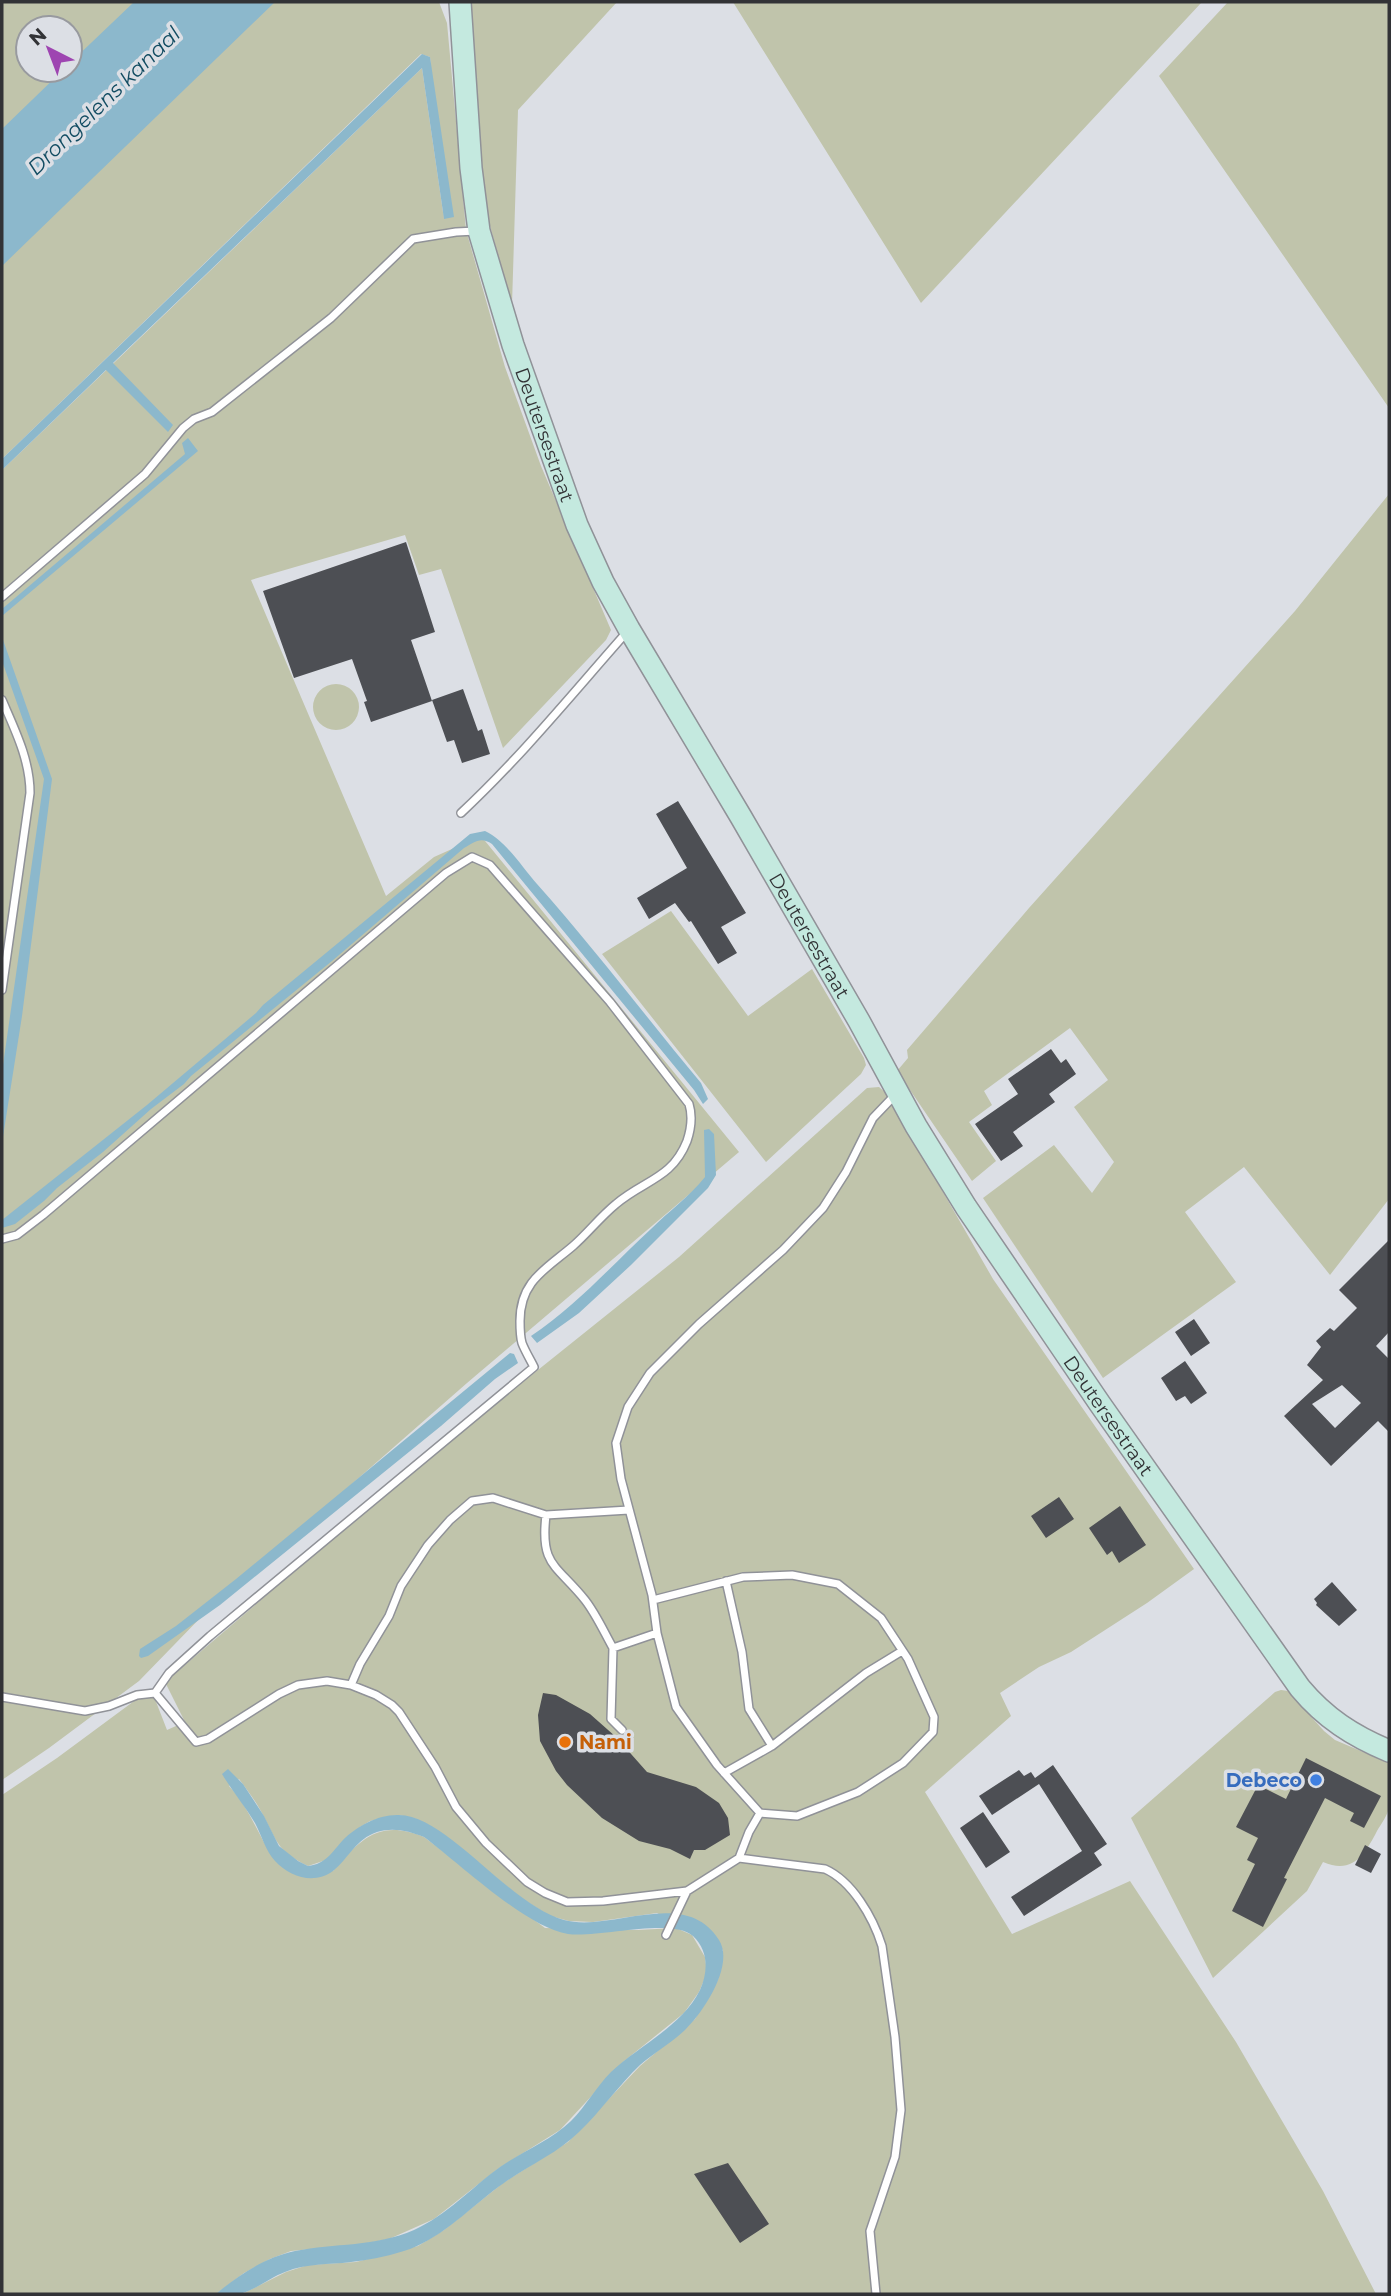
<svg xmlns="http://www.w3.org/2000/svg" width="1391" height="2296" font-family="Montserrat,sans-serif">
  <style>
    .green { fill: #c0c4ab; fill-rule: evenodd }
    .water { fill: #8cb8cc }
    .building { fill: #4d4f54; fill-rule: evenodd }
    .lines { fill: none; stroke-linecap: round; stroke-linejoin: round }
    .lane-casing { stroke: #909298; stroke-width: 10 }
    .secondary-casing { stroke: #909298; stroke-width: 24 }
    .lane { stroke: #fff; stroke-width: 7 }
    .secondary { stroke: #c4e9df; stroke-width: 21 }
    .food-dot { fill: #e8710a; stroke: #dcdfe5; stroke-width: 2.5 }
    .shop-dot { fill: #3f7fe0; stroke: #dcdfe5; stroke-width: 2.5 }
    .labels { text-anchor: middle; stroke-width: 7; stroke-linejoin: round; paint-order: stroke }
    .street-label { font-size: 19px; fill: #323336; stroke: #dcdfe5 }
    .food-label { font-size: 19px; font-weight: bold; fill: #c56008; stroke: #dcdfe5; text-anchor: start }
    .shop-label { font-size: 19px; font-weight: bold; fill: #366cbe; stroke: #dcdfe5; text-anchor: end }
    .water-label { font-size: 21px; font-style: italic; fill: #124c62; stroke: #dcdfe5 }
  </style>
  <rect width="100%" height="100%" fill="#dcdfe5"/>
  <!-- green -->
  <path class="green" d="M2,2H439L447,23L466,230L505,367L541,466L611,630L606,640L503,748L441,569L419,575L405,535L251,580L386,896L434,857L481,836L739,1152L467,1383L207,1611L139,1681L49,1748L2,1780V470L422,68L444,219L430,57L421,54L2,459ZM28,28H70V70H28Z
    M469,2H617L518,110L512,305L484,204Z
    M733,2H1202L921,303Z
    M1228,2H1389V408L1159,76Z
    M1389,494V1199L1330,1275L1244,1167L1185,1212L1236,1282L1103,1378L983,1198L1054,1145L1092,1193L1114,1162L1074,1107L1108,1080L1070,1028L984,1091L992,1105L969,1122L996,1161L972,1181L897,1071L908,1058L907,1050L1029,908L1295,611Z
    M313 707a23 23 0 1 1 46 0a23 23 0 1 1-46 0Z
    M671,911L748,1016L812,969L864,1058L866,1065L861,1074L766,1162L602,954Z
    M879,1087L886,1093L993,1279L1194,1569L1147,1603L1071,1652L1039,1667L1000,1693L1011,1716L925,1792L1012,1934L1130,1881L1236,2042L1323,2191L1376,2294H242L286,2272L308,2265L356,2262L418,2246L444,2230L503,2183L568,2142L640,2066L695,2019L718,1980L723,1950L657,1913L593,1922L569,1921L550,1916L521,1898L443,1834L416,1819L399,1815L370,1821L360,1827L326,1860L308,1866C279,1852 278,1844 264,1817C258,1804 248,1791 239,1779L229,1786C250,1808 258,1836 275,1860L333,1871C361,1838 380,1819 424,1837L545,1928L637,1930L676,1928L692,1935L705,1957L707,1973L699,1992L684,2013L623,2062L560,2130L499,2168L434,2219L389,2239L362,2244L291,2251L270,2259L244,2273L216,2294H2V1795L57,1758L149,1690L153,1694L167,1730L185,1722L165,1682L407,1475L679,1257L867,1088Z
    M1281,1690L1288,1691L1324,1731L1335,1740L1389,1763C1389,1776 1391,1794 1389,1807C1388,1815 1381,1824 1377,1831C1365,1854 1353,1875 1323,1862L1307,1891L1213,1978L1131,1818L1275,1692Z"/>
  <!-- water -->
  <path class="water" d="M134,2H275L2,266V129L63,70H70V63Z
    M422,54L430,57L454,217L444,219L422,68L113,363L173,425L168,432L106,370L2,470V459Z
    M188,438L198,451L2,616V609L185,454L182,443Z
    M2,637L52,779L22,1016L2,1143V1072L44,779L2,661Z
    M485,831C506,841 522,867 537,884C594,948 646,1017 701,1083L708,1099L703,1104L694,1090L492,844C481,836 474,842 464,848L332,961L191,1076L184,1084L151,1109L103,1152L57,1188L44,1201L15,1224L2,1228V1220L147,1105L256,1013L263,1005L470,834Z
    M709,1129L714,1134L716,1175L708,1188L631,1265L579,1313L537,1343L531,1336C576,1306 612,1265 651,1229C669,1211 689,1197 705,1177L704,1130Z
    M510,1353L514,1354L518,1363L495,1379L441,1426L220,1605L148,1656L141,1658L139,1656L140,1649L176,1626L236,1579Z
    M228,1769L243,1784L264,1816L279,1846L298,1861L308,1866C326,1864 332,1852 343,1840C357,1826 379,1814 399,1815C448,1816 509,1905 564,1920C612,1933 685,1886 719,1940C735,1965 703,2013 685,2030C671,2043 654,2053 640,2065C618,2086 601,2111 579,2132C558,2153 529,2165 504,2183C475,2203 450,2231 417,2246C400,2254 370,2260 351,2262C328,2265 307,2263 285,2272C271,2277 252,2292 239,2294C232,2295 224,2294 216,2294C238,2275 266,2257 295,2251C335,2243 375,2247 414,2230C447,2215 471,2188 500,2167C523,2151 550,2141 571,2121C586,2106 596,2087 611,2072C640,2045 682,2026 700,1990C708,1972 709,1951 693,1936C672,1917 599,1938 568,1934C527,1928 459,1863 424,1837C409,1831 393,1827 377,1832C356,1839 349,1858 333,1871C314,1885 290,1877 275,1861C265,1850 262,1836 255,1823C245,1806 232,1791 222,1774Z"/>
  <!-- building -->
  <path class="building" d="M406,542L435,632L411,640L432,701L371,722L364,702L367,701L352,659L294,678L263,591Z
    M463,689L478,731L482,729L490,754L462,763L454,740L447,742L432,700Z
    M678,801L746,913L721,927L737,953L718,964L691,921L689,922L675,903L649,919L637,898L687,868L656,814Z
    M1051,1049L1061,1063L1066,1059L1076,1074L1049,1094L1055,1102L1013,1132L1023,1146L1001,1161L975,1124L1018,1094L1008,1079Z
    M1389,1240V1332L1376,1346L1389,1359V1432L1378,1421L1331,1466L1284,1416L1323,1380L1307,1365L1321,1347L1316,1341L1330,1328L1334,1331L1357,1308L1339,1290ZM1342,1385L1361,1403L1335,1428L1312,1404Z
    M1194,1319L1210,1343L1191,1356L1175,1332Z
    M1185,1361L1207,1393L1191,1404L1185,1396L1176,1401L1161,1378Z
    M1059,1497L1074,1519L1046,1538L1031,1516Z
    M1120,1506L1146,1545L1119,1563L1112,1551L1107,1555L1089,1528Z
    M1332,1582L1357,1610L1339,1626L1316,1605L1317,1603L1314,1599Z
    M543,1693L556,1695L590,1714L616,1737L647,1772L696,1787L719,1803L728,1818L730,1835L705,1850H694L690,1859L670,1849L639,1841L602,1818L567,1785L556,1771L540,1741L538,1715Z
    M1306,1758L1381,1796L1364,1828L1350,1821L1354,1813L1325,1798L1284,1878L1287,1879L1263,1927L1232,1911L1255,1864L1247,1860L1258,1838L1236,1827L1258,1785L1286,1799Z
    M1053,1765L1107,1844L1094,1853L1102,1865L1024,1916L1011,1897L1082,1851L1039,1784L992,1815L979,1796L1019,1770L1024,1776L1031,1772L1035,1778Z
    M983,1812L1010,1852L986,1868L960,1828Z
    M1365,1845L1381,1854L1371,1873L1355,1865Z
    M728,2163L769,2224L740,2243L694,2174Z"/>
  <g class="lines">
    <defs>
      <path id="lane" d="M2,597L145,474L183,428L194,419L212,412L331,318L413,239L456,232L476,231
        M2,700C15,730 30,760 30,793L2,990
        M461,813C521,757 572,694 626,633
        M2,1239L17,1235L43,1215L446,873L472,857L490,865L610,1002L689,1104C693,1117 691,1129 687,1141C672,1179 644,1180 616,1204C600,1217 588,1233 573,1246C546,1269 520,1281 520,1321C520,1328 520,1336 522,1343C525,1351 530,1359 534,1367L210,1636L169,1673L155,1693
        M546,1515C540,1566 556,1564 585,1600C596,1614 604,1632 613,1648L657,1633
        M653,1600L743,1577L792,1575L838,1584L881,1618L908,1659L934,1717L933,1732L903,1763L858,1792L797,1816L760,1813L717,1765L676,1707L657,1633L652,1595L621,1479L616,1443L628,1407L650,1373L699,1324L783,1250L823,1208L846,1172L873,1118L895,1095
        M613,1648L611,1719L622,1730
        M351,1685L360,1664L389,1616L401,1586L428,1545L450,1520L472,1501L493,1498L546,1515L629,1510
        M2,1697L85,1711L109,1706L137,1695L155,1693L196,1742L208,1739L279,1694L298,1685L327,1681L351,1685L376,1695L392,1705L399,1712L435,1767L456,1807L486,1843L527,1882L545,1893L567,1902L603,1901L687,1891L739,1858L825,1869C852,1881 873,1917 882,1946L895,2037L901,2110L895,2157L870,2231L876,2294
        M772,1746L866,1673L902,1651
        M724,1773L772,1746L749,1709L742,1652L726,1581
        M739,1858L749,1832L760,1813
        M666,1935L687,1891"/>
      <g id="secondary">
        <path id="s1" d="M460,2L471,168L479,231L513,345L577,525L603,582L629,629L741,817L859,1021L916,1126L966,1207L1100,1404L1300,1688C1325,1718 1353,1736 1389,1751"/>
      </g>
    </defs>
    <!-- lane casing -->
    <use href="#lane" class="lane-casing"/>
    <!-- secondary casing -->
    <use href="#secondary" class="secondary-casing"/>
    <!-- lane -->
    <use href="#lane" class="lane"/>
    <!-- secondary -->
    <use href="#secondary" class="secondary"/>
  </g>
  <!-- markers -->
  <circle class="food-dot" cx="565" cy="1742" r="7"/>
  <circle class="shop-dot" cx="1316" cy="1780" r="7"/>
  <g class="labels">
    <!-- street labels -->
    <g class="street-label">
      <text dy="7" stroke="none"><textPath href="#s1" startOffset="444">Deutersestraat</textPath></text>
      <text dy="7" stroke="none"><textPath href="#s1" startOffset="1012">Deutersestraat</textPath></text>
      <text dy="7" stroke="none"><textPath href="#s1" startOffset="1578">Deutersestraat</textPath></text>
    </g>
    <!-- food labels -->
    <g class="food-label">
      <text x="579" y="1749">Nami</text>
    </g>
    <!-- shop labels -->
    <g class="shop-label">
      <text x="1302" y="1787">Debeco</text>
    </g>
    <!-- water labels -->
    <g class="water-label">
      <text transform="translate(104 101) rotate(-44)" y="7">Drongelens kanaal</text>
    </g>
  </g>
  <!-- border -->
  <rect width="1391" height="2296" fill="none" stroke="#323336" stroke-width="7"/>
  <!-- north arrow -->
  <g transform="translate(49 49) rotate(318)"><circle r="33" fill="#dcdfe5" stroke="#989a9f" stroke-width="2"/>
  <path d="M0-5L12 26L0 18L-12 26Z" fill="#9e45b1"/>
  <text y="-10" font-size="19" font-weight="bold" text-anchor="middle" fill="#323336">N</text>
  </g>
</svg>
